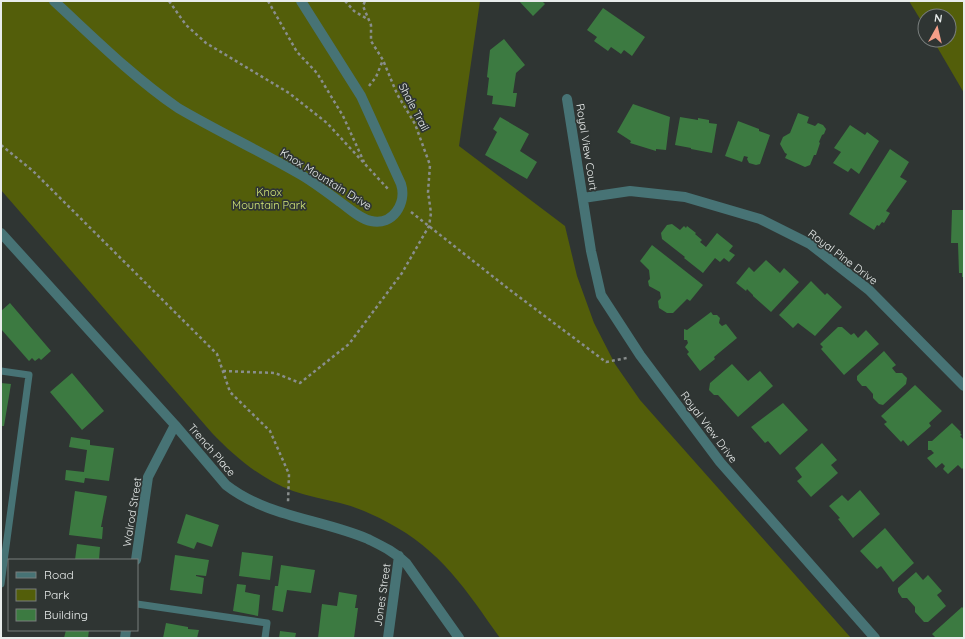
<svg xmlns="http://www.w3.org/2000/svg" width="965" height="639" font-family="Quicksand,sans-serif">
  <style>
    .green { fill: #535e0a }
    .building { fill: #3c7a41 }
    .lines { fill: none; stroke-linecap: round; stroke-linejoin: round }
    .path { stroke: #898e8d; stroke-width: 2.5; stroke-dasharray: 3 3; stroke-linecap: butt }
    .lane { stroke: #477375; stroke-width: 7 }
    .street { stroke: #477375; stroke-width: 10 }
    .labels { text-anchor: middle; stroke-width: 3.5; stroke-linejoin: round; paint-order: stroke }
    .street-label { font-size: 11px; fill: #e8eceb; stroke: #2f3533 }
    .park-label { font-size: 11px; fill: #d3e779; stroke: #2f3533 }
  </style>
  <rect width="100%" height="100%" fill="#2f3533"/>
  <!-- green -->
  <path class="green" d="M1,1H480L459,146L565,226L577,276L594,323L615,364L640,400L851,638H500C466,590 441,550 387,522C372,514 356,507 340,503C324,499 308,496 293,491C261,479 235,457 212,433L1,190Z
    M909,1H964V93L933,40H949V16H925V27Z"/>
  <!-- building -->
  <path class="building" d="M519,1H544L543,2L545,4L533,16Z
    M603,8L645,37L632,56L624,50L621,54L611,47L608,51L594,41L597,37L587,30Z
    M504,39L525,65L516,73L513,93H517L515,107L492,104L493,96L487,95L489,78L487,77L490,50Z
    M633,104L670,117L666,150L656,149V151L630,143L631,141L617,132Z
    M798,113L809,117L807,123L815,126L818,123L823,125L826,129L824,134L822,135L819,142L820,143L816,155H814L810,165L805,167L785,158L787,154L785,153L780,144L783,137L790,133Z
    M500,117L529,134L520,151L537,162L527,179L485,155L497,132L493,129Z
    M680,117L698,120V118L709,120V123L717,124L712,153L691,149V148L675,145Z
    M738,121L759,129V131L770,135L760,164L756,165L749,163L747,159L748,157L744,156L742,162L725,156Z
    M850,125L865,135L867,132L879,141L859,174L851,168L848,172L833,163L841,152L834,148Z
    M890,149L909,162L900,177L907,181L886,211L890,213L884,223L882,222L879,226L877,225L874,230L849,214Z
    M952,210H964V277H962V273H959L958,243H951Z
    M672,224L680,230L684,226L686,228L687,226L696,233L695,234L702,240L700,242L706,247L717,233L733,246L729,251L735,255L729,262L724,258L720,262L715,258L703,273L684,258L685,257L662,239L661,233L667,225Z
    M652,245L703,285L690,301L687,299L673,313H667L659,308L658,301L661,298L660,292L649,286L648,281L650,279L649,270L640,261Z
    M766,260L780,273L784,268L799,282L771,312L753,296V295L747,289L746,291L736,283L749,267L754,272Z
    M811,281L825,295L827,293L842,307L815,336L798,323L793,328L779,315Z
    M10,303L51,351L41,360L39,358L35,361L32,358L29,361L1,329V311Z
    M711,312L713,315H717L720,318L719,323L722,326L726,324L737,338L714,357L715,359L700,371L687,354L689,352L685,347L688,343L687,340H684V329L687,330Z
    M838,327H842L851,335L854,333L858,338L866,330L879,344L844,375L821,349L823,347L820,344Z
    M884,351L896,365L892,368L896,373H902L907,378L906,384L883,405L879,404L873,398V394L866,386H862L857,380V376Z
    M732,364L748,381L760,371L773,386L738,417L718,395H714L709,390L710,383Z
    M72,373L104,411L82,430L50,392Z
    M1,383L11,384L4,426H1Z
    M915,385L942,411L929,423L931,426L908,446L903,440L901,442L884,424L887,422L881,416Z
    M783,403L808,430L780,455L768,441L765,443L751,427Z
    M952,423L961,432L960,433L962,435L960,436L964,440V467L962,469L958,465L948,474L943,469L945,466L942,463L936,468L927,458L934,453L931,450H928V441H932Z
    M71,437L90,440V445L114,448L109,481L85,478L84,483L65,480L66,470L84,472L87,450L69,447Z
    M822,443L837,460L831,465L838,473L811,497L797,481L802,477L795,468Z
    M860,490L880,514L853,538L838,519L840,518L829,506L842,495L848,501Z
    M75,491L107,496L101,527H103L102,539L69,535Z
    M186,514L219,525L212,547L197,542L194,549L177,543Z
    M885,528L914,563L893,582L881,566L877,569L860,551Z
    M77,544L100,547L99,560H75Z
    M242,552L273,556L270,580L239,576Z
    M175,555L209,560L206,576L196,575V576L204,578L202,594L170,590Z
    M281,565L315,570L311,593L287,590L283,612L272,610L275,586H278Z
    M916,572L923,580L928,575L942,591L937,595L946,606L928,622H924L915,612V607L907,598H902L898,592V588Z
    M237,584L246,585L245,592L260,595L258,616L233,611Z
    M339,592L357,595L355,608H358L354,638H318L322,604L337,606Z
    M962,607L964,609V638H936L932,634Z
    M166,623L188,627V629L199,630L197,638H163Z
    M66,630H89L88,638H64Z
    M280,631L296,633L295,638H279Z"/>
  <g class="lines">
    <!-- path -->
    <path class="path" d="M169,1L186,25L206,43L289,93L327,123L388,189
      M268,1L297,52L317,73L343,116L364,162
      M345,1L354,11L369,20
      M369,86L376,77L383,60
      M1,145L33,171L217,354L230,392L270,431L289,474L288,502
      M411,212L510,290L606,362L627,358
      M223,371L275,373L300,383L349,344L402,273L429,226L431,213L428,192L430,165L415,124L397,94L383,60L371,41V25L363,6L365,1"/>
    <!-- lane -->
    <path class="lane" d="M1,371L29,375L1,584
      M137,604L267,623L265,638"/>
    <!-- street -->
    <path class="street" d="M54,1C94,38 133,77 178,108C219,132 262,152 303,176C316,184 328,193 340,202C350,209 360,219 371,221C393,226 407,203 401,184L361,96L301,1
      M567,99L591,251L601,295L640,355L720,462L875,638
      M583,198L630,191L685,197L760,219L810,244L869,290L964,386
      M1,233L175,425L226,485C267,517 321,519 368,539C382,546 395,552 406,563L459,638
      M136,560L148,477L175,425
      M125,638L126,630
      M388,638L399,556"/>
  </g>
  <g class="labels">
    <!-- street labels -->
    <g class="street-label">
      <text transform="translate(414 107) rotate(62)" y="4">Shale Trail</text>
      <text transform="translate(587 147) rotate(81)" y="4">Royal View Court</text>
      <text transform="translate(326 179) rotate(32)" y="4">Knox Mountain Drive</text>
      <text transform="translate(843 257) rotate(37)" y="4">Royal Pine Drive</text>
      <text transform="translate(709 427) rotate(53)" y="4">Royal View Drive</text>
      <text transform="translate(212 450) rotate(49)" y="4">Trench Place</text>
      <text transform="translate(132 512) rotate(-81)" y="4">Walrod Street</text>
      <text transform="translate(382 595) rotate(-82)" y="4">Jones Street</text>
    </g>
    <!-- park labels -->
    <g class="park-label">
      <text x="269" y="196">Knox<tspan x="269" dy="13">Mountain Park</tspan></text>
    </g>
  </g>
  <!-- border -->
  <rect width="965" height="639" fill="none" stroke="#e8eceb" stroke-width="4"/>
  <!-- legend -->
  <rect x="8" y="559" width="130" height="72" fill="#2f3533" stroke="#797e7d"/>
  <rect x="16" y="572" width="20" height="6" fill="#477375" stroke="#797e7d"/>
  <text x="44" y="579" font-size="12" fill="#e8eceb">Road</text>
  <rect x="16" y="589" width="20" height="12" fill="#535e0a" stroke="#797e7d"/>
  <text x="44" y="599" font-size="12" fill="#e8eceb">Park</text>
  <rect x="16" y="609" width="20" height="12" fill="#3c7a41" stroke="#797e7d"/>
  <text x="44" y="619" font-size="12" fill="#e8eceb">Building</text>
  <!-- north arrow -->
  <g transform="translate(937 28) rotate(8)"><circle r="19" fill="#2f3533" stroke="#797e7d"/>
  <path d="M0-3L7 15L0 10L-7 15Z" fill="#f49e88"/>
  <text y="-6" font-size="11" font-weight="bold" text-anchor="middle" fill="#e8eceb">N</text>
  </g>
</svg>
